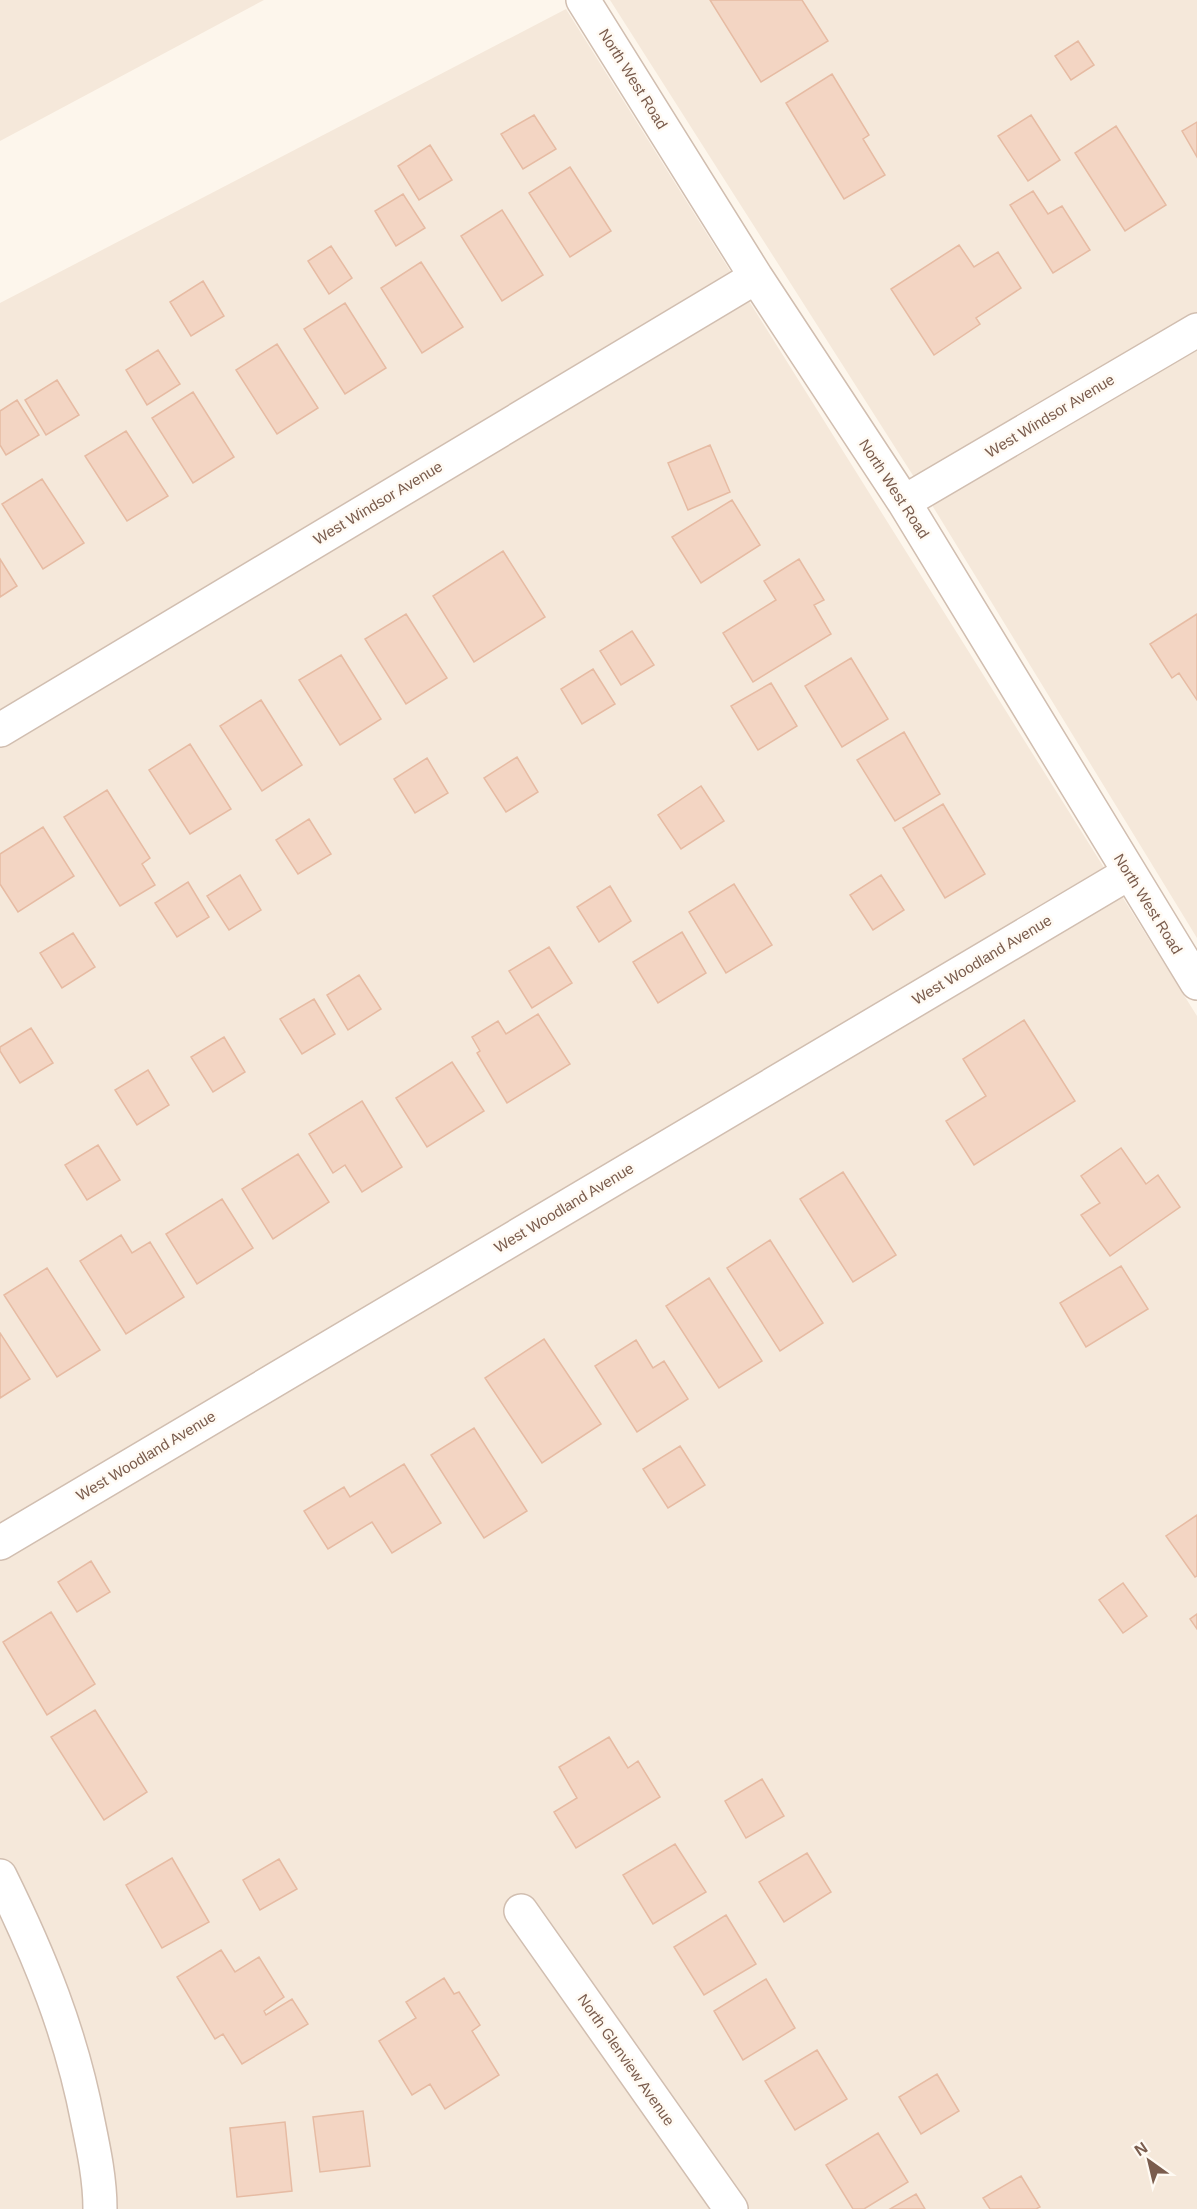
<svg xmlns="http://www.w3.org/2000/svg" width="1197" height="2209" font-family="Helvetica,sans-serif">
  <style>
    .residential { fill: #f5e8da }
    .building { fill: #f3d5c3; stroke: #e6bba3; stroke-width: 1.5 }
    .lines { fill: none; stroke-linecap: round; stroke-linejoin: round }
    .minor-casing { stroke: #d1beb0; stroke-width: 36 }
    .minor { stroke: #fff; stroke-width: 33 }
    .labels { text-anchor: middle; stroke-width: 5; stroke-linejoin: round; paint-order: stroke }
    .street-label { font-size: 15px; fill: #7a5c4d; stroke: #fffaf3 }
  </style>
  <rect width="100%" height="100%" fill="#fdf6ec"/>
  <!-- residential -->
  <path class="residential" d="M0,0H264L0,141Z
    M610,0H1197V938L935,510Z
    M566,9L1197,1016V2209H0V303Z"/>
  <!-- building -->
  <path class="building" d="M710,0H802L828,41L761,82Z
    M1078,41L1094,65L1071,80L1055,56Z
    M832,74L869,135L863,139L885,175L844,199L786,103Z
    M534,115L556,149L523,169L501,134Z
    M1031,115L1060,160L1028,181L998,136Z
    M1197,122V157L1182,131Z
    M1116,126L1166,205L1125,231L1075,153Z
    M430,145L452,180L419,200L398,166Z
    M570,167L611,231L570,257L529,193Z
    M1033,191L1048,214L1062,206L1090,250L1053,273L1010,205Z
    M403,194L425,228L396,246L375,211Z
    M502,210L543,275L502,301L461,236Z
    M959,245L974,267L998,252L1021,288L976,318L980,324L934,355L891,289Z
    M331,246L352,278L329,294L308,261Z
    M421,262L463,327L422,353L381,288Z
    M203,281L224,316L191,336L170,302Z
    M345,303L386,368L345,394L304,329Z
    M277,344L318,408L277,434L236,370Z
    M158,350L180,384L147,405L126,370Z
    M57,380L79,415L46,435L25,400Z
    M193,392L234,457L193,483L152,418Z
    M17,400L39,435L6,455L0,445V411Z
    M126,431L168,496L127,521L85,456Z
    M710,445L730,492L688,510L668,463Z
    M42,479L84,543L43,569L2,504Z
    M732,500L760,545L701,583L672,537Z
    M503,551L545,617L474,662L433,596Z
    M0,559L17,586L0,597Z
    M799,559L824,600L814,605L831,634L753,682L723,633L776,600L764,581Z
    M406,614L447,678L406,704L365,639Z
    M1197,614V700L1179,673L1172,678L1150,644Z
    M632,631L654,665L621,685L600,651Z
    M341,655L381,719L340,745L299,680Z
    M851,658L888,719L842,747L805,686Z
    M593,669L615,704L582,724L561,689Z
    M771,683L797,726L758,750L731,706Z
    M261,700L302,765L262,791L220,726Z
    M904,732L940,794L895,821L857,760Z
    M190,744L231,809L190,834L149,770Z
    M517,757L538,792L506,812L484,778Z
    M427,758L448,793L415,813L394,779Z
    M701,786L724,821L681,849L658,815Z
    M107,790L150,858L142,864L155,885L120,906L64,817Z
    M943,804L985,874L945,898L903,828Z
    M309,819L331,854L298,874L276,840Z
    M43,827L74,876L18,912L0,884V854Z
    M240,875L261,910L229,930L207,896Z
    M881,875L904,910L873,930L850,895Z
    M188,882L209,917L177,937L155,903Z
    M734,884L772,945L726,973L689,912Z
    M610,886L631,921L599,942L577,907Z
    M682,932L706,973L658,1003L633,962Z
    M73,933L95,967L62,988L40,953Z
    M549,947L572,983L532,1008L509,971Z
    M359,975L381,1009L348,1030L327,995Z
    M314,999L335,1034L302,1054L280,1019Z
    M538,1014L570,1064L507,1103L477,1053L480,1051L472,1037L498,1021L506,1034Z
    M1024,1020L1075,1101L974,1165L946,1121L986,1096L963,1059Z
    M31,1028L53,1063L20,1083L0,1051V1047Z
    M224,1037L245,1072L213,1092L191,1057Z
    M452,1062L484,1111L427,1147L396,1098Z
    M148,1070L169,1105L137,1125L115,1090Z
    M362,1101L402,1167L362,1192L345,1165L333,1173L309,1134Z
    M98,1145L120,1180L87,1200L65,1165Z
    M1121,1148L1146,1184L1158,1175L1180,1207L1110,1256L1081,1215L1100,1203L1081,1176Z
    M298,1154L329,1202L273,1239L242,1189Z
    M843,1172L896,1255L853,1282L800,1199Z
    M222,1199L253,1248L197,1284L166,1234Z
    M121,1235L132,1253L150,1242L184,1297L126,1334L80,1261Z
    M770,1240L823,1323L780,1351L727,1268Z
    M1121,1266L1148,1309L1086,1347L1060,1303Z
    M47,1268L100,1350L57,1377L4,1295Z
    M709,1278L762,1361L719,1388L666,1306Z
    M0,1333L30,1379L0,1398Z
    M544,1339L601,1424L542,1463L485,1378Z
    M636,1340L653,1368L664,1361L688,1399L637,1432L595,1366Z
    M474,1428L527,1511L484,1538L431,1455Z
    M680,1446L705,1485L668,1508L643,1469Z
    M404,1464L441,1523L392,1553L372,1522L328,1549L304,1511L344,1487L350,1497Z
    M1197,1515V1576L1195,1577L1166,1536Z
    M91,1561L110,1592L77,1612L58,1582Z
    M1123,1583L1147,1616L1123,1633L1099,1600Z
    M51,1612L95,1684L47,1715L3,1642Z
    M1197,1614V1629L1190,1619Z
    M95,1710L147,1792L104,1820L51,1737Z
    M609,1737L628,1768L638,1761L660,1797L576,1848L554,1812L577,1798L559,1767Z
    M762,1779L784,1816L746,1838L725,1801Z
    M675,1844L706,1892L653,1924L623,1875Z
    M807,1853L831,1892L784,1922L759,1882Z
    M172,1858L209,1922L162,1948L126,1885Z
    M279,1859L297,1889L260,1910L243,1880Z
    M726,1915L756,1964L704,1995L674,1947Z
    M221,1950L235,1972L259,1957L284,1997L264,2011L266,2015L292,1999L308,2024L242,2064L223,2034L215,2039L177,1977Z
    M444,1978L454,1994L459,1992L480,2025L472,2031L499,2075L445,2109L430,2084L412,2095L379,2041L416,2018L406,2002Z
    M766,1979L795,2028L743,2060L714,2011Z
    M817,2050L847,2099L795,2130L765,2081Z
    M937,2074L959,2111L921,2134L899,2097Z
    M363,2111L370,2166L320,2172L313,2117Z
    M285,2122L292,2191L237,2197L230,2128Z
    M878,2133L908,2182L864,2209H853L826,2165Z
    M1021,2176L1040,2207L1036,2209H990L983,2198Z
    M916,2194L925,2209H890Z"/>
  <g class="lines">
    <defs>
      <path id="minor" d="M583,0L756,277L904,502L1197,983
        M904,502L1197,330
        M0,730L756,277
        M0,1543L1129,873
        M0,1876C40,1957 71,2033 88,2122C94,2151 100,2180 100,2209
        M521,1911L731,2209"/>
    </defs>
    <!-- minor casing -->
    <use href="#minor" class="minor-casing"/>
    <!-- minor -->
    <use href="#minor" class="minor"/>
  </g>
  <g class="labels">
    <!-- street labels -->
    <g class="street-label">
      <text transform="translate(633 79) rotate(58)" y="5">North West Road</text>
      <text transform="translate(1050 416) rotate(-31)" y="5">West Windsor Avenue</text>
      <text transform="translate(894 489) rotate(57)" y="5">North West Road</text>
      <text transform="translate(378 503) rotate(-31)" y="5">West Windsor Avenue</text>
      <text transform="translate(1148 904) rotate(58)" y="5">North West Road</text>
      <text transform="translate(982 960) rotate(-31)" y="5">West Woodland Avenue</text>
      <text transform="translate(564 1208) rotate(-31)" y="5">West Woodland Avenue</text>
      <text transform="translate(146 1456) rotate(-31)" y="5">West Woodland Avenue</text>
      <text transform="translate(626 2060) rotate(55)" y="5">North Glenview Avenue</text>
    </g>
  </g>
  <!-- north arrow -->
  <g transform="translate(1149 2161) rotate(326)" stroke="#fffaf3" stroke-width="4.5" paint-order="stroke">
  <path d="M0-4.5L10 22L0 15L-10 22Z" fill="#7a5c4d"/>
  <text y="-9" font-size="16" font-weight="bold" text-anchor="middle" fill="#7a5c4d">N</text>
  </g>
</svg>
